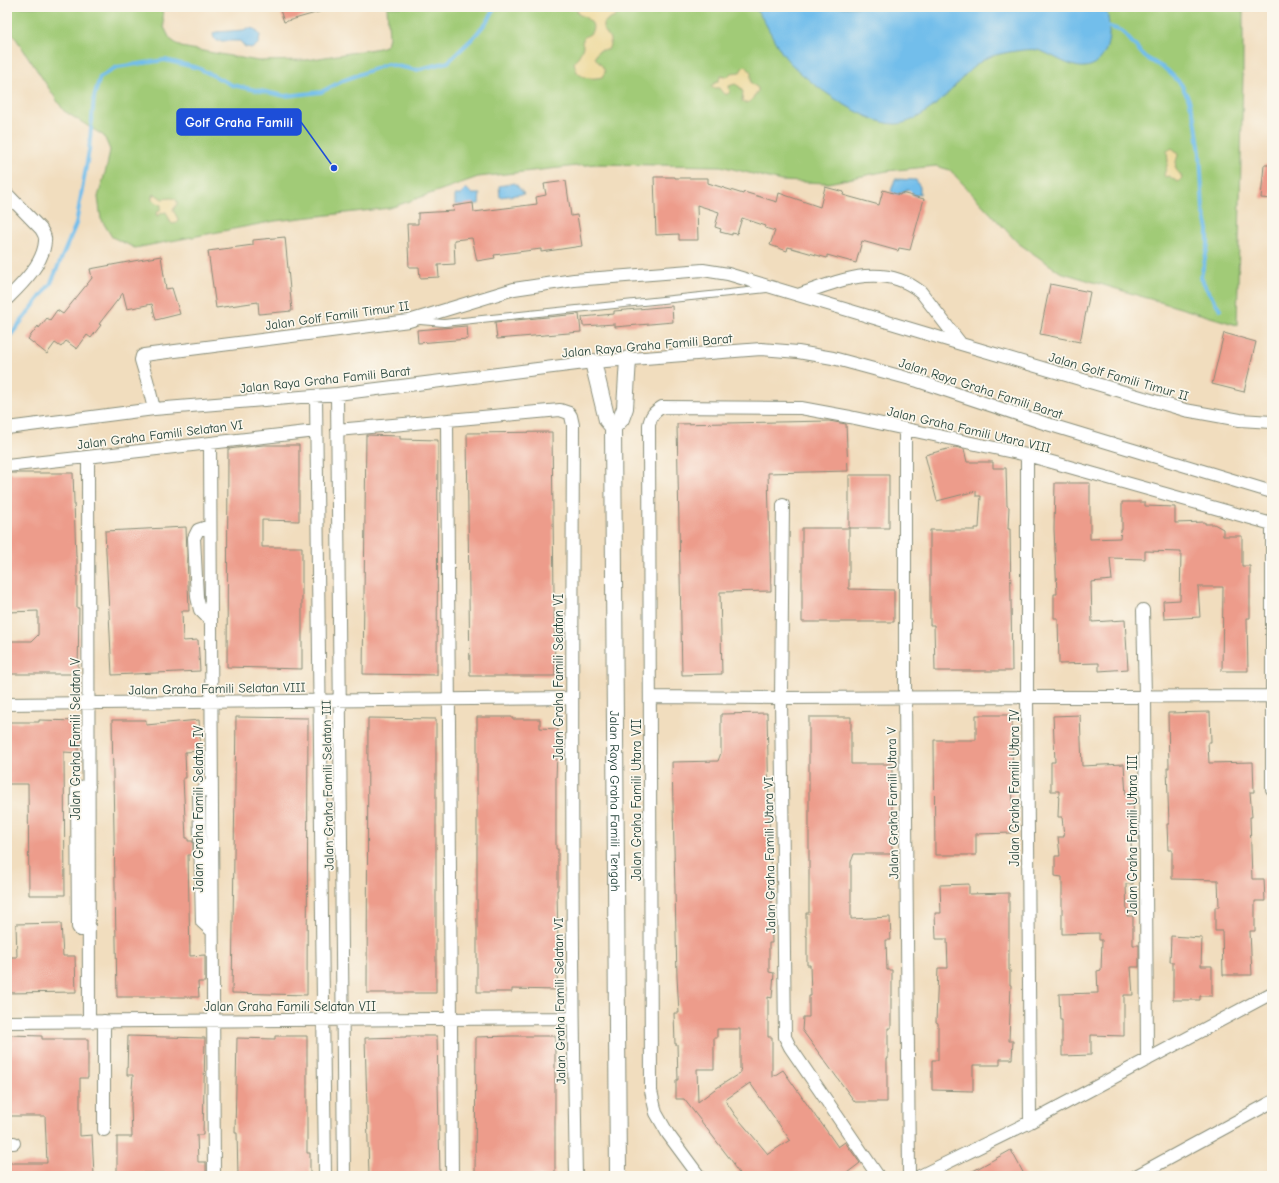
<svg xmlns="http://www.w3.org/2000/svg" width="1279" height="1183" font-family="'Comic Neue',sans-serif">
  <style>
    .green { fill: #a1cb77; stroke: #608456 }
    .sand { fill: #eeda9e; stroke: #868c69 }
    .water { fill: #72beeb; stroke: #487e90 }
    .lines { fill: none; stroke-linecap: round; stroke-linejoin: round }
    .stream { stroke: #72beeb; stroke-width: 4 }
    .building { fill: #ed9c8b; fill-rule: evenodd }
    .service-casing { stroke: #888d79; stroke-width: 8 }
    .minor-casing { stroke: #888d79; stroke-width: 14 }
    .tertiary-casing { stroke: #888d79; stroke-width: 18 }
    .service { stroke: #fff; stroke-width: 6 }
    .minor { stroke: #fff; stroke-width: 12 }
    .tertiary { stroke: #fff; stroke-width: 16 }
    .labels { text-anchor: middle; stroke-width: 3.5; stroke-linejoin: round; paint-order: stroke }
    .street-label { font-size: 13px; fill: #1f3d34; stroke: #fbf7ec }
    .leader { fill: none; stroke: #1d4ed8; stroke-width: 1.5 }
    .callout-dot { fill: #1d4ed8; stroke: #fbf7ec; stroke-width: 1.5 }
    .callout { fill: #1d4ed8; stroke: #1d4ed8; stroke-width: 1.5 }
    .callout-label { font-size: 14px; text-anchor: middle; font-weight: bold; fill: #fff }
  </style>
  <rect width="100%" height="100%" fill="#fbf7ec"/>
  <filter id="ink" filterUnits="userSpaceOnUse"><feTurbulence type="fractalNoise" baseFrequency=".025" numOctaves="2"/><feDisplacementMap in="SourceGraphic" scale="8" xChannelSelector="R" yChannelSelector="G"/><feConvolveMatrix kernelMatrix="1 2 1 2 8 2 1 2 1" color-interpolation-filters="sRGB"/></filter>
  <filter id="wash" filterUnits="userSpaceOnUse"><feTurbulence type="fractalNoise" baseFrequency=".012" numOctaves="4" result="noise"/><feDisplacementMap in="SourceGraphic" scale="16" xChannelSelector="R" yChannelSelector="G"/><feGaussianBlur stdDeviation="0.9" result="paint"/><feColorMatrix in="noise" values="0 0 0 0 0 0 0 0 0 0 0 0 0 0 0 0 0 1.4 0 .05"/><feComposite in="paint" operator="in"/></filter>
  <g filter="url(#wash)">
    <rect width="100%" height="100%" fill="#f1ddbe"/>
    <!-- green -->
    <path class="green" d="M7,7H162L164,27L170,39L181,47L258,61L307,60L380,48L387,45L389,37L387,7H1243V76L1237,325L1060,272L1018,243L950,170L936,166L887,171L828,183L781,181L721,166L595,164L478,177L390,208L275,221L135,248L112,237L101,219L98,197L107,166L110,150L104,136L64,111L7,25Z"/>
    <!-- sand -->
    <path class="sand" d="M576,7C589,7 607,3 617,13L615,17L606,21L603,24V29C609,37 613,39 608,50H602L598,51L595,57C598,63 603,65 605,72L602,77C595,79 583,79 578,73C576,71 575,66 574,63C577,58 582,52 583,46C583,42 581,44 583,40C584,36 587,36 590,34C599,23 585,17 578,14Z
      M746,66L751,72V83L758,88V91L750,102L744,103L742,101L743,92L740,87L735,84L729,86L730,92L728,94C723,95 722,92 719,88H712L711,86L718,81L721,76L727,77L731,73L740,72L743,67Z
      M1172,148L1177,152L1178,155C1177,159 1174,166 1176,169C1178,173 1181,174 1182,178L1178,182L1176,181L1169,176L1165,177L1164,175L1168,162L1167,151Z
      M155,194L162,199L171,198L175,199L177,201V204L173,210L178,219L176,223L173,224L171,223L166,212L162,213L157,216L156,213L161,209V205L152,200V196Z"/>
    <!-- water -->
    <path class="water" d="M754,7H1104C1105,10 1108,14 1108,18C1111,32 1109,54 1096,63C1077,76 1055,54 1037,50C1028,48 1002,53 992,56C969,64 956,88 938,103C933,107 928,110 923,114C915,119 905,124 895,124C865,124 799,78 782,53C772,38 766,21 754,7Z
      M247,28L255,29L260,35L259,43L253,48L245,47L240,41H216L214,38L213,34L216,32L244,30Z
      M895,179L916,180L920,187V194L915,196L909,190L907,189L902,193L896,195L891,191Z
      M515,183L524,194L500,197L499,186Z
      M466,188L472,194H480L479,204L455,205V195H461Z"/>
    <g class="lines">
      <!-- stream -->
      <path class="stream" d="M1104,25L1122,31L1145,57L1167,70L1181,84L1189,100L1195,118L1200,153L1203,210L1208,229V245L1201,277L1206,288L1220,309
        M7,340L51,283L76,224L89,150L94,97L100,77L117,67L165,60L198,68L232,85L285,96L321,92L344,80L387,64L416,70L448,62L473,38L489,19L495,7"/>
    </g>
    <g id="blocks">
      <!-- building -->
      <path class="building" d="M279,7H326V10L284,22Z
        M1264,165H1272V199L1261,198Z
        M654,177H675V178H708V183L743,194L744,192L777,202L779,193L820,207L825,187L844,192L843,195L879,205L883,190L900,195L901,193L924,199L910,250L899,248L898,251L862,241L856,263L827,255V258L788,247L787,251L770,245L775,231L765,228L766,226L742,218L737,234L732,233V235L720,232L721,229L715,227L719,212L697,205L698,240H679V234L656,235Z
        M566,181L571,216L577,215L582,246L541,252V249L494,255L495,258L477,261L472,238L454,240L455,264L438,265L439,277L420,278L419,267H409L407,224H418V213L454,211L453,206L473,203L474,212L537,204L536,197L546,195L544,184Z
        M285,237L292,311L259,314L258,302L216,308L208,251L253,245V240Z
        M161,256L166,289L172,288L180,314L156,320L152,304L127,309L123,293L99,324L101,325L91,338L87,335L77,349L66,341L61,347L55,343L47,354L28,339L38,326L39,328L47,318L50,320L57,310L63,314L92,278L90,269Z
        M1050,284L1090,292L1080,342L1040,334Z
        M672,306L673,322L615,327V324L583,326L582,317L614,314V311Z
        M579,314L581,332L497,339L495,322Z
        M467,326L468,339L418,343L417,330Z
        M1224,333L1256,342L1244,392L1212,384Z
        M829,421L846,424L848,471L768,473L771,591L720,592L722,674L682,675L677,424Z
        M552,432L555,676H470L467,433Z
        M366,435L400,436V439L438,440L437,675L363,674Z
        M263,445H299V521L262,520V547H302V669L227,667L228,449Z
        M955,447L964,449L967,462H993V468H1006L1007,506L1009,507L1008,529H1010L1012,671H935L934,625H930V530H975V528H979L981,496H976V491L937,501L925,455Z
        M7,473H73L76,557H77V608H79L78,674H7L8,641H32L38,635V611L7,612Z
        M849,475H889V528H849Z
        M1055,483H1090V539L1120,538L1121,530H1122V502H1145V506L1175,507V523L1205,522V524H1214L1223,529V536H1242V566H1250V618H1247L1248,671H1222L1223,587H1198L1200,617L1164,619L1163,601L1180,600L1181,552L1145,551V559L1110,558L1112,580L1091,582L1092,622L1125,620L1128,669L1099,671V663L1059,664L1058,618H1054V594H1057L1054,529Z
        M186,527L189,611H182L183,641L198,640L200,671L112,675L105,531Z
        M802,528H849V589L894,590V622H802Z
        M1210,712L1211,742H1208L1209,763L1253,762L1254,792H1250L1252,817H1250L1252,879H1264L1265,901H1255V931H1250L1252,975H1223L1222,931H1215V907H1219L1218,880L1172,879V850H1168L1167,824H1169L1167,768H1169L1168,713Z
        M767,713L772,943H769V972L774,973L772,998L768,997V1037H772V1077L783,1070L818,1120H819L838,1147L845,1142L860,1163L843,1176H741L733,1165L734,1164L684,1099H676V1080H678L677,1044H675L674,1013H679L677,977L672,762L718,761L721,753V714ZM717,1029H740V1069H741L740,1070V1073L715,1089L698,1102L697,1069H714V1038H717ZM750,1083L790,1140L768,1154L735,1115L725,1100Z
        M976,715H1012L1013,833L976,834V855H935L934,740H976Z
        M1080,715L1082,766L1124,764L1126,796H1133L1134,825H1130L1132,861H1133V884H1126L1127,916H1133V945H1139V967H1131L1133,995H1124V1036L1091,1035V1055L1062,1056V1020H1060L1059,994L1098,993L1097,971L1101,970L1102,940H1099V933L1062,934V877L1055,876V856H1060L1058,837H1064L1062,817H1058L1059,791H1051V762H1055L1053,716Z
        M236,717L308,718L307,995L232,993Z
        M477,717H512V719H540V728L558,729L556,779V849H558V890H557L558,945L557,990L512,989V992H477Z
        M809,717H851V764H892V854H854L851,862V919L890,917L891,940H886L887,970H892V996H891V1028H888V1059H887V1102H855L802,1030L803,1017H809V996H811L810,965H807V936H806V913H809Z
        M368,718L436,719V993H367Z
        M39,720L79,721L78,753L64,752L65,895H29L28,784H7V722H39Z
        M112,720H146V725L199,720L201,751L185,752L186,778H183L186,838H188V841H193V855H188L190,956L205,955V982H198L199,997H117Z
        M969,884V894L1009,893V970H1010V985H1011L1009,1041H1013L1012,1059H1000V1065H973V1091L932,1090V1060H938V1023L936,1022L938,968H948L947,939H936L935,913H941L940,885Z
        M61,923L63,956H75L76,992L7,993V957H17L16,924Z
        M1171,936L1202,938L1201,966H1212V996H1200V1000H1173V962H1170Z
        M10,1035L42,1036V1039H88V1078H80V1136L92,1135L94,1175L7,1176V1163H47L45,1116H7V1038H10Z
        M128,1036L205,1038L203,1135H197L198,1162H206V1176H172V1173H117V1137H132L131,1105L133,1075H127Z
        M275,1036H307V1153H310V1176H238L237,1133H235L237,1038L275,1039Z
        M406,1036H437L440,1176H369L365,1038L406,1037Z
        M511,1036H555V1176H475L476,1037Z
        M1011,1150L1025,1176H964Z"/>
    </g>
  </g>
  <g filter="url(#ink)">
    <use href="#blocks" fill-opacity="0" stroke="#888d79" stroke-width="1"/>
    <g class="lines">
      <defs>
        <path id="service" d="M420,321L444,323L767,289"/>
        <path id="minor" d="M7,194L41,229C43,233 46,236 45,241C44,263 22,284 7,299
          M798,295C838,281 883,261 921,292L961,344
          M337,394L344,1176
          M316,396L325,1176
          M154,409L147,380L141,360L142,356L144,355L409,321L514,289L574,280L703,270L728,274L961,344L1185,410L1240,420L1272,422
          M447,421L452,1176
          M7,428L154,409L337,394L593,362L761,349L798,352L833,358L918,381L1044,423L1272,492
          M905,429V697L909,1176
          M337,430L560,410L569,413L571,416L573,425C572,675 571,926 576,1176
          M210,443L214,1176
          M1027,455V697L1030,1122
          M88,457L89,1021
          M7,466L316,431
          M783,505L781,698L785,1037L790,1047L878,1176
          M1272,523V789
          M210,526L198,530L194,538L197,597L200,610L211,621
          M1143,610L1145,696L1147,1060
          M650,697L781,698L1272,696
          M7,704L572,698
          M211,783L199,794L202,922L212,931
          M89,786L79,787L77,790L78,927L80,930H89
          M7,1022L573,1018
          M104,1130V1021
          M7,1143H14
          M699,1176L668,1134L656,1113L651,1091L649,425C651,415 654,412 662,407L801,408L850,417L1027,455L1272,524
          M920,1176L1030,1122L1272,993
          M1136,1176L1272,1102"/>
        <g id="tertiary">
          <path id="s1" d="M593,362L607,420L613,427L618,1176"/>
          <path d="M613,427L621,419L625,408L628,359"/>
        </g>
      </defs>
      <!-- service casing -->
      <use href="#service" class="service-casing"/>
      <!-- minor casing -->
      <use href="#minor" class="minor-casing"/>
      <!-- tertiary casing -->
      <use href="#tertiary" class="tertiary-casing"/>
      <!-- service -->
      <use href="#service" class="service"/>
      <!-- minor -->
      <use href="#minor" class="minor"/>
      <!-- tertiary -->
      <use href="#tertiary" class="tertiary"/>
    </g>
  </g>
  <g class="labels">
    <!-- street labels -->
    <g class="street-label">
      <text transform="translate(337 315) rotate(-8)" y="5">Jalan Golf Famili Timur II</text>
      <text transform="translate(647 345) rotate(-5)" y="5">Jalan Raya Graha Famili Barat</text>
      <text transform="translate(1119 376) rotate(16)" y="5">Jalan Golf Famili Timur II</text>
      <text transform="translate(325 379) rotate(-6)" y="5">Jalan Raya Graha Famili Barat</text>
      <text transform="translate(981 388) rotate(18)" y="5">Jalan Raya Graha Famili Barat</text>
      <text transform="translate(969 429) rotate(13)" y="5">Jalan Graha Famili Utara VIII</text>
      <text transform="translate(160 434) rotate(-7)" y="5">Jalan Graha Famili Selatan VI</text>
      <text transform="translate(558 677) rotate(-90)" y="5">Jalan Graha Famili Selatan VI</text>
      <text transform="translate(217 688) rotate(-1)" y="5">Jalan Graha Famili Selatan VIII</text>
      <text transform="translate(75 739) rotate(-90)" y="5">Jalan Graha Famili Selatan V</text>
      <text transform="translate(327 785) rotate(-91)" y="5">Jalan Graha Famili Selatan III</text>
      <text transform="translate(1014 788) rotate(-90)" y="5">Jalan Graha Famili Utara IV</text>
      <text transform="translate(636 800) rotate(-90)" y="5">Jalan Graha Famili Utara VII</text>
      <text dy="5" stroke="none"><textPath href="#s1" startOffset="443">Jalan Raya Graha Famili Tengah</textPath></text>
      <text transform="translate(892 803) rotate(-91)" y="5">Jalan Graha Famili Utara V</text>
      <text transform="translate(198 809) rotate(-90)" y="5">Jalan Graha Famili Selatan IV</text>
      <text transform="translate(1132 835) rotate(-90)" y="5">Jalan Graha Famili Utara III</text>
      <text transform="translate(769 855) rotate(-91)" y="5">Jalan Graha Famili Utara VI</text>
      <text transform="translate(559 1001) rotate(-91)" y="5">Jalan Graha Famili Selatan VI</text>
      <text x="290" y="1011">Jalan Graha Famili Selatan VII</text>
    </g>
  </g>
  <!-- callouts -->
  <path class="leader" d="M334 168L301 122"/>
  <circle class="callout-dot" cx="334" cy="168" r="4"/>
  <rect class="callout" x="177" y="109" width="124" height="26" rx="4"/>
  <g class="callout-label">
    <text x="239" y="127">Golf Graha Famili</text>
  </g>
  <!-- margin -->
  <rect width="1279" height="1183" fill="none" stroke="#fbf7ec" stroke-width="24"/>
</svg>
